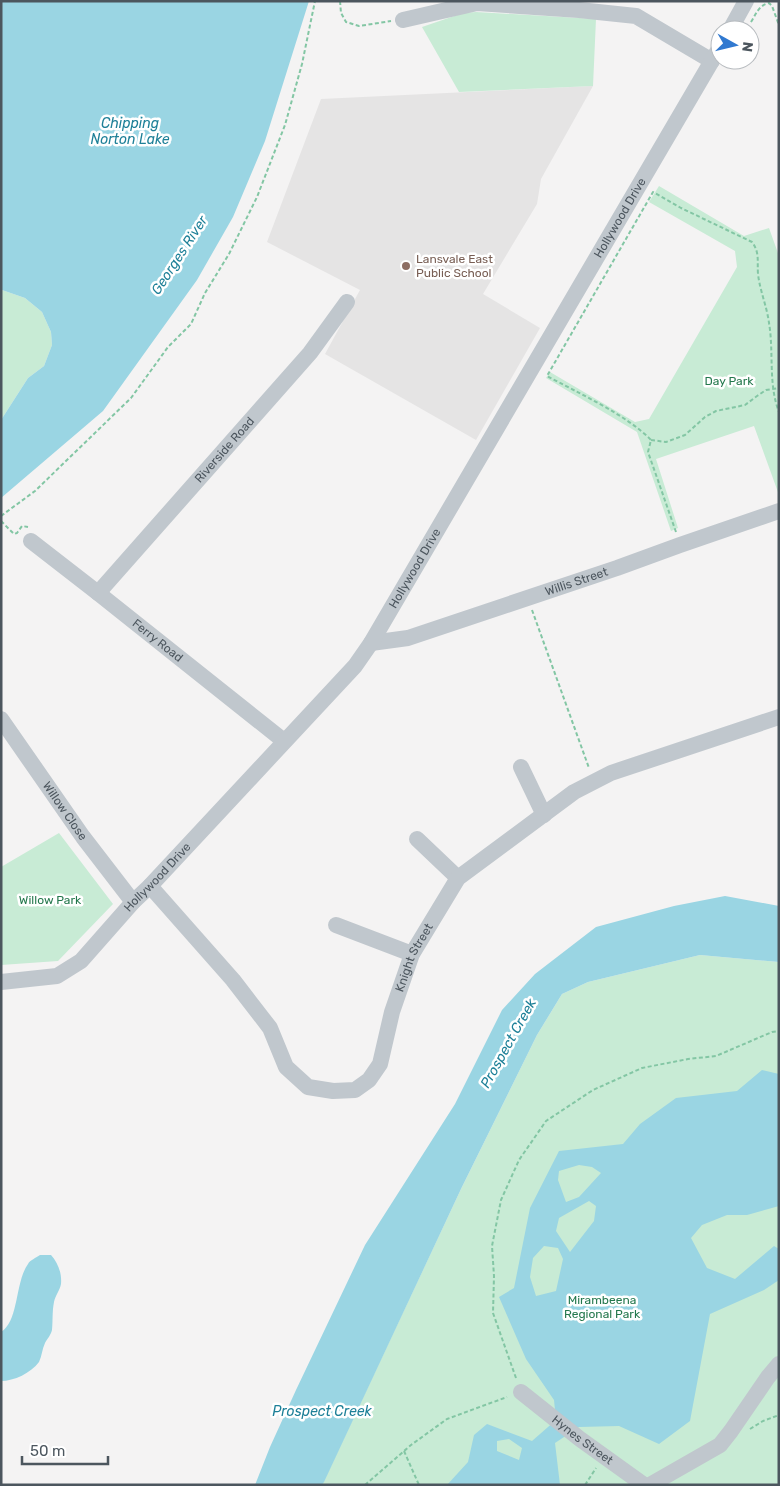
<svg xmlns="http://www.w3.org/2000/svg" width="780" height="1486" font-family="Rubik,sans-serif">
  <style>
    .education { fill: #e5e4e4 }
    .green { fill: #c8ebd5 }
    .water { fill: #9ad5e3; fill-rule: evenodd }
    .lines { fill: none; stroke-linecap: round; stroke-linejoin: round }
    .path { stroke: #83c6a4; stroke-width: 2; stroke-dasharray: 4 2.5; stroke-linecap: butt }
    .minor { stroke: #c0c7cd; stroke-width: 16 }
    .education-dot { fill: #8d6e63; stroke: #fff; stroke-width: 2 }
    .labels { text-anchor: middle; stroke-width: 5; stroke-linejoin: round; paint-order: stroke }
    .street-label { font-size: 12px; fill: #4c565e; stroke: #fff }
    .education-label { font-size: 12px; fill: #785e54; stroke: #fff; text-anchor: start }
    .park-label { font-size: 12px; fill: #24784d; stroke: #fff }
    .water-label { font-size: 14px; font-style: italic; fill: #1e8098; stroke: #fff }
  </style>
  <rect width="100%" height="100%" fill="#f4f3f3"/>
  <!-- education -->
  <path class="education" d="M593,86L541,179L537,204L483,294L540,328L476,440L325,354L360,290L267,242L321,99Z"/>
  <!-- green -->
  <path class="green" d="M476,12L596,19L593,86L459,92L422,27L463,13Z
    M659,186L744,236L769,228L779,256V495L754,426L656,459L678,528L671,531L637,432L546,378L550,372L635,422L649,419L737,267L735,251L649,202Z
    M1,288L2,290L25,298L42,312L51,332L52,345L44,366L28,378L1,420Z
    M59,833L113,904L58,961L1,965V867Z
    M700,955L779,962V1485H322L461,1189L537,1035L562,994L588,982Z"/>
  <!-- water -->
  <path class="water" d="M1,1H309L265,141L233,217L197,280L103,411L1,498V420L28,378L44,366L52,345L51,332L42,312L25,298L2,290L1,288Z
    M725,896L779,906V962L700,955L588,982L562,994L537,1035L461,1189L324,1482L322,1485H255L270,1447L296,1390L365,1245L455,1104L502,1010L535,974L596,927L674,906Z
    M762,1070L779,1074V1206L747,1215H727L702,1225L691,1238L707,1268L735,1279L774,1246L779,1249V1280L764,1290L710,1314L690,1421L659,1444L619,1426L579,1427L555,1443L560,1485H447L468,1462L474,1435L487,1424L532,1441L556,1420L554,1400L526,1359L499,1297L514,1288L530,1208L559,1151L623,1144L640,1124L676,1098L737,1091ZM579,1165L592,1167L601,1173L579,1197L566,1202L558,1180L559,1171ZM589,1201L596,1206L594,1221L570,1252L556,1231L559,1218ZM544,1246L558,1248L563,1259L556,1291L536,1296L530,1277L533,1258ZM509,1439L522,1448L519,1460L497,1451V1441Z
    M40,1255H51C58,1263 62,1273 61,1284C60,1290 55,1296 54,1302C52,1312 53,1321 52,1330C51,1335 47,1339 45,1343C42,1349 42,1356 39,1362C31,1373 14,1381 1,1381V1332C19,1321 15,1282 28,1264C30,1260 36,1258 40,1255Z"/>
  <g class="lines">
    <!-- path -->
    <path class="path" d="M340,1L341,13L346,22L359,26L391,21
      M751,22C756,14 759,5 769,3L772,6L779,25
      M651,440L666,442L685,435L705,417L716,411L745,405L757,396L766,390L779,388
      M1,516L35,491L131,398L168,347L191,324L205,293L229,254L257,197L285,125L302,64L315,1
      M1,521L14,534L17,533L22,526L28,527
      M676,532L648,452L651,440C627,415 578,393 547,376L653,192L681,208L752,242C760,253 757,261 758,274C760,291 767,307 769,323C774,352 768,384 779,412
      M532,610L589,768
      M516,1378L493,1313L494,1276L492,1246L501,1200L519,1160L546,1121L593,1090L642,1068L688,1059L716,1056L772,1032L779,1031
      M750,1429L763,1421L779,1415
      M404,1451L419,1485
      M365,1485L411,1445L447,1419L507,1397
      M585,1485L596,1468"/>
    <!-- minor -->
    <g class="minor">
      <path d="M403,20L477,3L579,10L636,16L712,61"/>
      <path d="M730,30L746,1"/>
      <path id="s1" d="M31,541L98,593L284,741"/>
      <path id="s2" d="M98,593L310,353L347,302"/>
      <path id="s3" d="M371,643L408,638L617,568L680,545L779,511"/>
      <path id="s4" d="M1,719L83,837L133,902"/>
      <path d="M521,767L544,815"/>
      <path d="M417,839L458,878"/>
      <path id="s5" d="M150,886L233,980L270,1028L286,1067L308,1087L333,1091L355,1090L369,1080L380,1064L392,1012L412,954L458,878L574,792L611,773L779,717"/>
      <path d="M336,925L412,954"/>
      <path id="s6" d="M1,982L57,976L81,961L133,902L150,886L355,666L371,643L720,47"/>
      <path id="s7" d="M521,1392L580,1439L644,1485"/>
      <path d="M650,1485L720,1445L731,1431L768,1377L779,1364"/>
    </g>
  </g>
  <!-- markers -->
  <circle class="education-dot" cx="406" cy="266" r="5"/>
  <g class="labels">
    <!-- street labels -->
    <g class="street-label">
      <text dy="4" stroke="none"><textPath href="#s6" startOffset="1008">Hollywood Drive</textPath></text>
      <text dy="4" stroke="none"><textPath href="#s2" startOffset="191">Riverside Road</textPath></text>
      <text dy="4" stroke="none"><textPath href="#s6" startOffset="602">Hollywood Drive</textPath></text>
      <text dy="4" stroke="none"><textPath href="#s3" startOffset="215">Willis Street</textPath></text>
      <text dy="4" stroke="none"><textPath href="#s1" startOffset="161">Ferry Road</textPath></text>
      <text dy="4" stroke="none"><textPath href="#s4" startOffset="112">Willow Close</textPath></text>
      <text dy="4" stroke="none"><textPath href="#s6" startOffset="198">Hollywood Drive</textPath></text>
      <text dy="4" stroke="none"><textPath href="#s5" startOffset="454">Knight Street</textPath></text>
      <text dy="4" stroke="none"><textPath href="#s7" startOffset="78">Hynes Street</textPath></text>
    </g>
    <!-- education labels -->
    <g class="education-label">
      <text x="416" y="263">Lansvale East<tspan x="416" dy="14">Public School</tspan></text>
    </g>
    <!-- park labels -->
    <g class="park-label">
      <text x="729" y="385">Day Park</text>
      <text x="50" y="904">Willow Park</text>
      <text x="602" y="1304">Mirambeena<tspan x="602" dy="14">Regional Park</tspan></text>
    </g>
    <!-- water labels -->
    <g class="water-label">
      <text x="130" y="128">Chipping<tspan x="130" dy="16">Norton Lake</tspan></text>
      <text transform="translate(179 255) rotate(-57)" y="5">Georges River</text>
      <text transform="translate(508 1043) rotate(-61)" y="5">Prospect Creek</text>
      <text x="322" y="1416">Prospect Creek</text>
    </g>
  </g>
  <!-- border -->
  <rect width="780" height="1486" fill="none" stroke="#4c565e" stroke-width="5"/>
  <!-- north arrow -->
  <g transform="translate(735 45) rotate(98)"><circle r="24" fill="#ffffff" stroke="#b7bbbf"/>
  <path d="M0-4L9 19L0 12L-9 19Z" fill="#3179d0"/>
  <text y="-8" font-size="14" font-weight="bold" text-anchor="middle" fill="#4c565e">N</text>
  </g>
  <!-- scale -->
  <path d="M22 1456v8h86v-8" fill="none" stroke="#4c565e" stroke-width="2.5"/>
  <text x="30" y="1456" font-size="15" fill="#4c565e" stroke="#ffffff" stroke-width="4" paint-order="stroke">50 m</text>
</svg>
